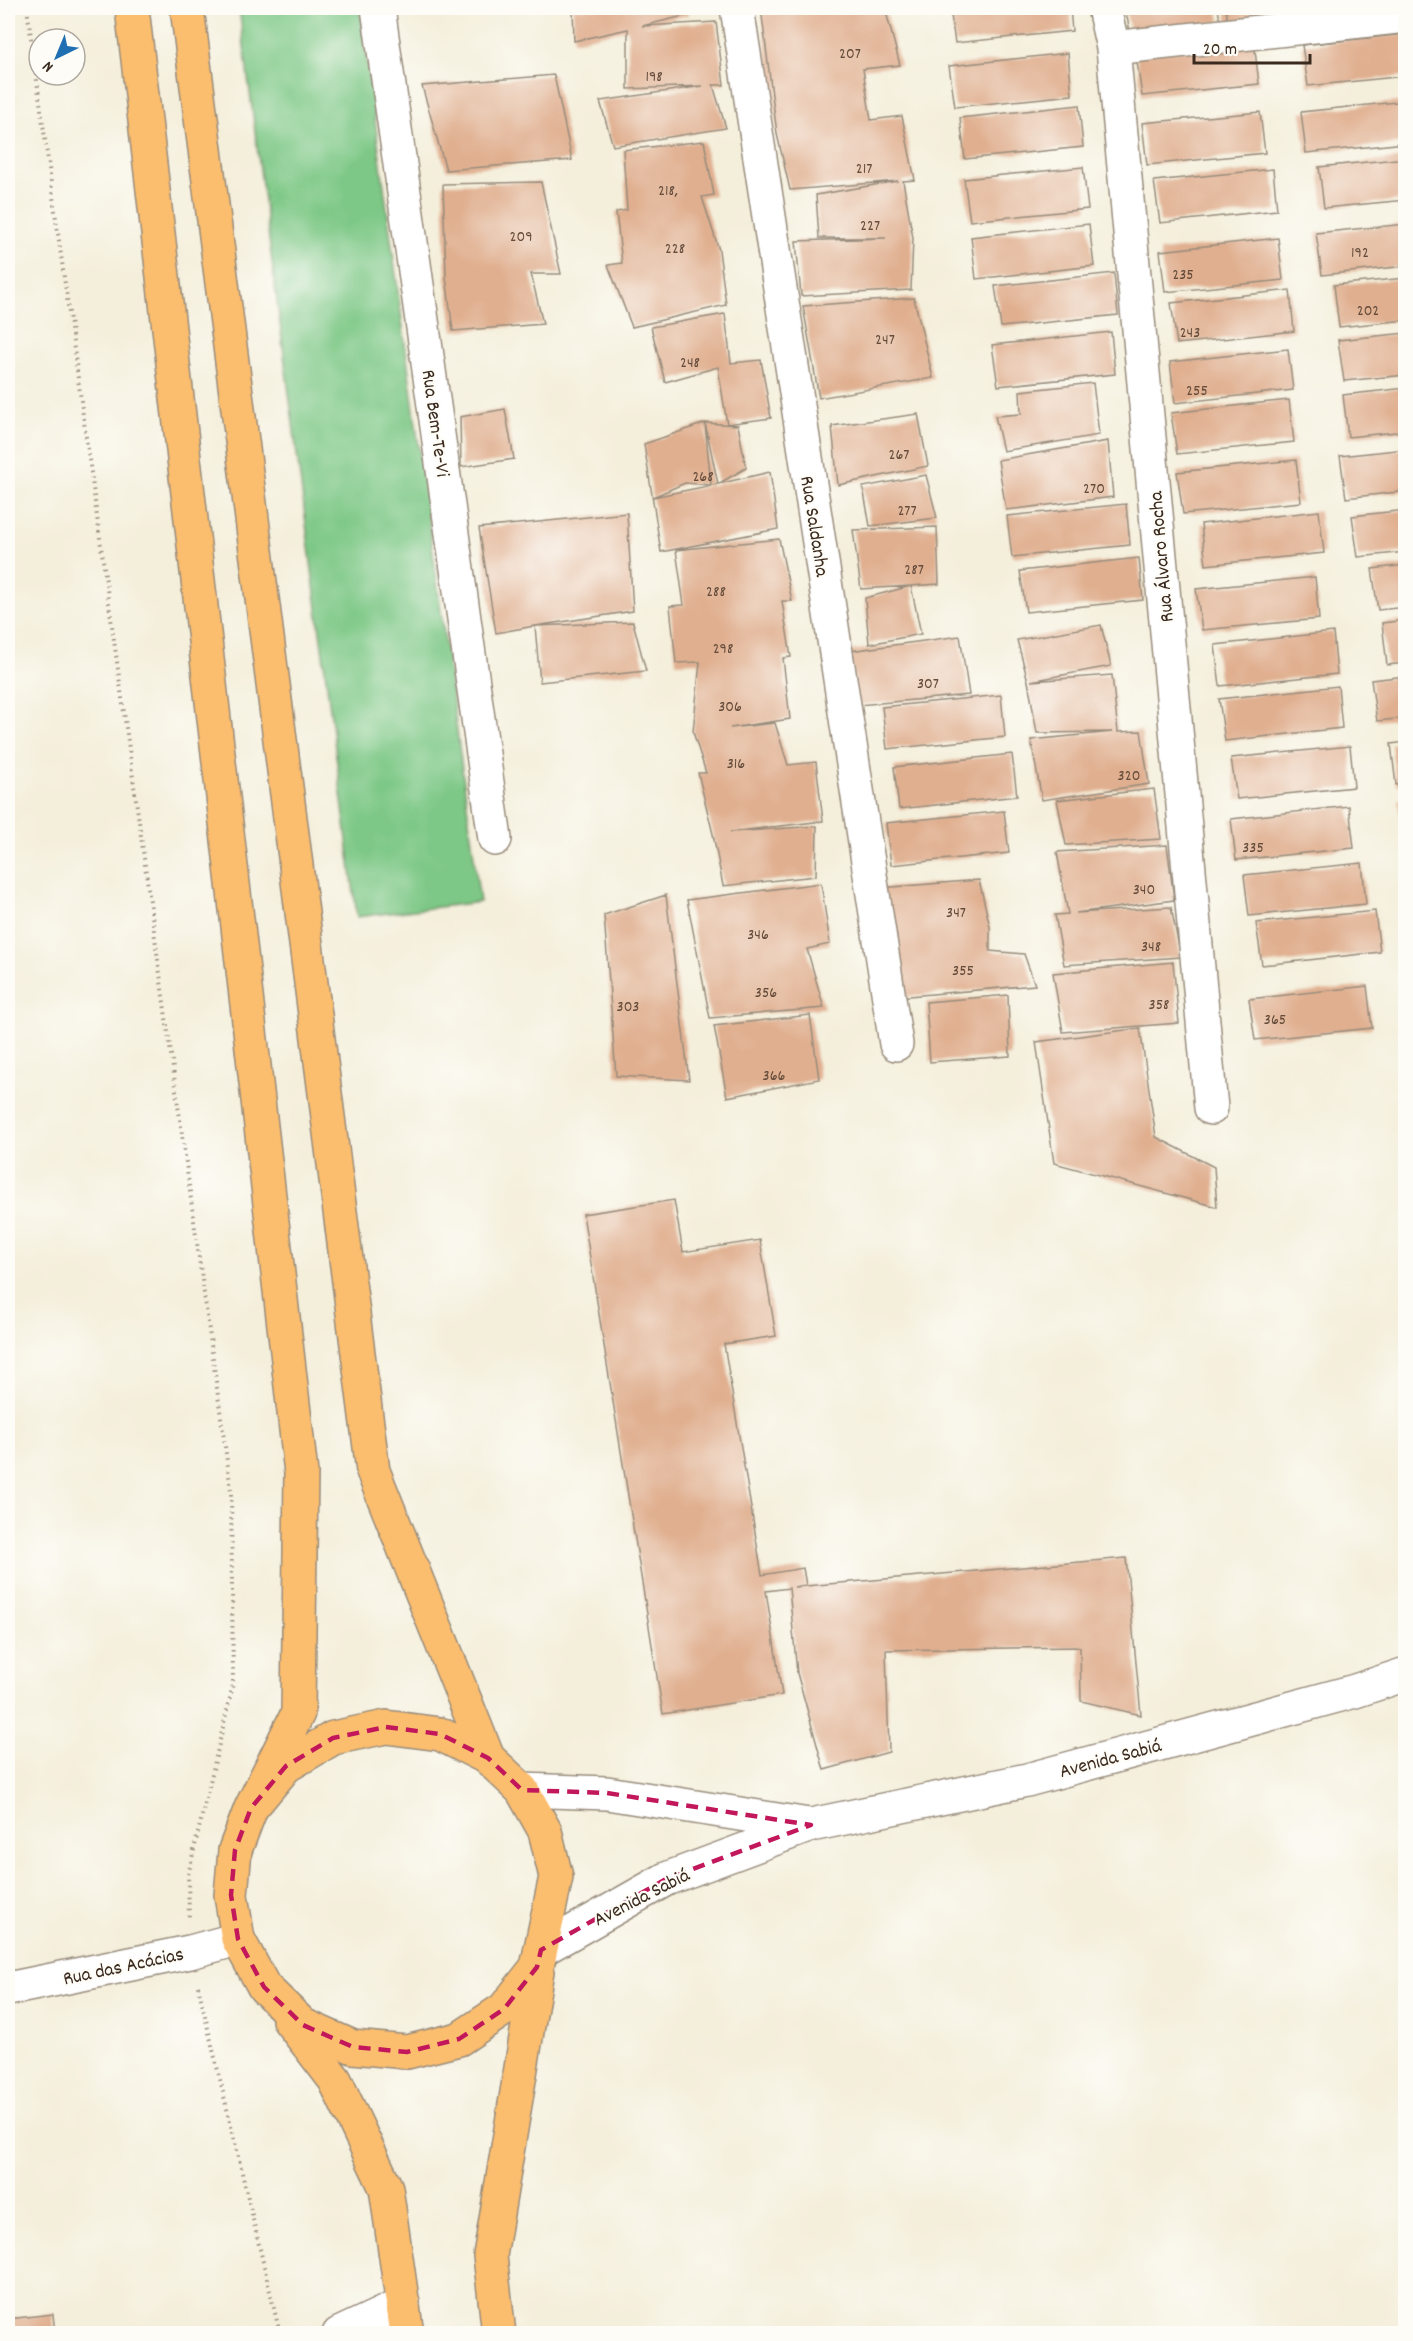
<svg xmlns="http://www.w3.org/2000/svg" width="1413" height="2341" font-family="Dekko,sans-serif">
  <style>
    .green { fill: #7dc886; stroke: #5c7952; stroke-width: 1.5 }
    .building { fill: #e0af8f; fill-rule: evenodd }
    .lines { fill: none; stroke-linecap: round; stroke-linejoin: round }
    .minor-casing { stroke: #988c7c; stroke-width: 36 }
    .major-casing { stroke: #988c7c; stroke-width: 36 }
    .path { stroke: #988c7c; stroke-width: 4; stroke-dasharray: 1.5 4.5; stroke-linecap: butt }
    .minor { stroke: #fff; stroke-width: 33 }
    .major { stroke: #fbbd6e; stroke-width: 33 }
    .marked { fill: none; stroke: #c2185b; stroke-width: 4.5; stroke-dasharray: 12 8; stroke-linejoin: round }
    .labels { text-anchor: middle; stroke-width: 4.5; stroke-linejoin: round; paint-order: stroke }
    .number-label { font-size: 16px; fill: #644b3a }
    .street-label { font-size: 20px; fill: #3b2a1e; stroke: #fdfcf7 }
  </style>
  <rect width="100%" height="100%" fill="#fdfcf7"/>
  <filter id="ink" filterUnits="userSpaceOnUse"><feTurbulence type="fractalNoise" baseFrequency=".0167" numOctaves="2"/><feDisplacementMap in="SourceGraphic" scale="12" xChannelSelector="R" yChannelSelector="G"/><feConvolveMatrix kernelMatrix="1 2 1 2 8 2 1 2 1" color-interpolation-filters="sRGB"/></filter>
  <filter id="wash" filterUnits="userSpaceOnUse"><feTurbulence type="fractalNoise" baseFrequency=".008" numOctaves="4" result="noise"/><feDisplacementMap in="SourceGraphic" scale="24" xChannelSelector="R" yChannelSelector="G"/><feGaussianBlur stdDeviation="1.35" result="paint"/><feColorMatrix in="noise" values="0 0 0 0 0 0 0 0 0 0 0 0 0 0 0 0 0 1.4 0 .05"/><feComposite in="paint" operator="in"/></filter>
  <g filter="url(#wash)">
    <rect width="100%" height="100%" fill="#f4efdb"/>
    <!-- green -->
    <path class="green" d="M239,8H360L480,902L357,917Z"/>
    <g id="blocks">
      <!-- building -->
      <path class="building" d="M573,8H686L688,15L642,26L716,22L724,85H713L726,128L613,146L600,101L703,86L628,89V29L574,41Z
        M761,8H786L772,11L885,8L900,65L863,69L871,120L902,116L915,180L903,181L913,238L911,290L801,296L796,241L886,238H819L816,195L898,181L790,190L777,134Z
        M950,8H1070L1072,31L955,43Z
        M1125,8H1218L1220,22L1130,31Z
        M1226,8H1285V13L1228,26Z
        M1295,8H1322V9L1295,11Z
        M1406,34V76L1308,86L1302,45Z
        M1254,42L1259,84L1142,96L1136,55Z
        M1068,53L1072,95L955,107L949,66Z
        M554,75L572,160L446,170L422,86Z
        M1406,101V143L1306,153L1301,112Z
        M1079,105L1083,147L965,159L960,118Z
        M1260,112L1265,153L1147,165L1142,123Z
        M704,141L714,195L702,197L719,250L726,305L632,327L608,265L622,263L616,212L627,210L623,150Z
        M1406,158V200L1324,208L1319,167Z
        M1083,167L1088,209L970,221L964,179Z
        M1273,169L1277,210L1160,223L1154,181Z
        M541,182L561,274H531L543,324L453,331L446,277L443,184Z
        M1089,224L1094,266L976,279L971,237Z
        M1406,224V266L1322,275L1316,233Z
        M1278,238L1283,280L1165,292L1160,251Z
        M1114,273L1118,315L1001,327L995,286Z
        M1406,278V320L1339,327L1334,285Z
        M1290,290L1294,331L1177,344L1171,303Z
        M914,298L933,378L819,398L803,306Z
        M725,314L731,363L761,360L771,418L727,424L718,367L665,382L651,327Z
        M1111,332L1115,374L998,386L992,345Z
        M1406,333V375L1344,381L1338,340Z
        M1288,349L1293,390L1175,403L1170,362Z
        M1093,383L1099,435L1003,451L995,416L1021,414L1020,391Z
        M1406,388V431L1348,437L1343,395Z
        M1289,400L1294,442L1177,454L1171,413Z
        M505,409L514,459L461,467L460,417Z
        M918,414L928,466L838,485L832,426Z
        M705,423L738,425L746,468L718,484L770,472L778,529L661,552L644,444ZM705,423L718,484L653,497L685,483L711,485Z
        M1108,441L1113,497L1006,510L998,460Z
        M1406,449V491L1346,498L1340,456Z
        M1296,460L1301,502L1183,514L1177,472Z
        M926,475L937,518L870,526L863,487Z
        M1126,504L1130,545L1012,557L1007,516Z
        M1406,510V552L1358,557L1352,516Z
        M1319,511L1324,553L1206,565L1201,524Z
        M627,513L633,611L535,626L633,622L646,671L540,682L535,626L496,633L479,528Z
        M937,527L939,584L911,586L921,634L869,644L865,598L911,586L861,589L853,530Z
        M779,539L792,601H782L791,657L783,658L790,719L730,728L775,723L788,765L816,762L823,821L730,832L817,826L816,876L723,886L713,834L698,773H706L693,732L700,662L676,663L670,606L684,605L676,550Z
        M1139,558L1143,600L1026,612L1020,571Z
        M1406,565V607L1378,610L1372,569Z
        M1315,577L1319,619L1202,630L1196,589Z
        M1406,620V663L1387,665L1382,623Z
        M1101,625L1111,666L1031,681L1112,675L1118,732L1141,731L1149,784L1042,800L1031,740L1112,732L1037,733L1028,681L1017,640Z
        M1333,632L1337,674L1220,686L1215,645Z
        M960,636L969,695L858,705L850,651Z
        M1406,676V718L1377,721L1371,680Z
        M1338,686L1342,728L1225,741L1219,699Z
        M1001,695L1005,737L887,749L882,707Z
        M1406,742V784L1396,785L1391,744Z
        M1350,746L1354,787L1237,799L1231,758Z
        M1012,754L1017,796L899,809L894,767Z
        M1154,789L1161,839L1066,845L1057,800Z
        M1406,799V845H1404L1398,800Z
        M1349,806L1354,848L1236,860L1231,819Z
        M1004,811L1009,853L891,865L886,823Z
        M1167,845L1174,900L1076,913L1171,907L1181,957L1064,965L1055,915L1068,914L1057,852Z
        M1362,863L1366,904L1249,916L1244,875Z
        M979,880L990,927V951L1024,954L1035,985L898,997L880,888Z
        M821,883L830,944L807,949L824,1008L710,1018L687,900Z
        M666,895L689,1080L616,1076L604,915Z
        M1375,911L1380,952L1262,965L1256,923Z
        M1173,962L1179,1023L1063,1032L1053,973Z
        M1367,986L1372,1028L1255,1040L1249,999Z
        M1008,995L1010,1056L930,1062L926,1002Z
        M810,1015L819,1079L727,1097L714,1026Z
        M1140,1028L1156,1137L1214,1167L1217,1207L1054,1163L1036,1042Z
        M674,1200L683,1252L760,1240L776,1336L724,1344L762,1575L803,1568L806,1585L794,1587L1126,1558L1141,1715L1081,1701L1080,1647L886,1650L889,1752L824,1770L797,1673L789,1588L766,1591L782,1695L663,1714L583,1214Z
        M53,2314L55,2334H8V2319Z"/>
    </g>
  </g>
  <g filter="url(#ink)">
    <use href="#blocks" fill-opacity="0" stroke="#988c7c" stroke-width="1.5"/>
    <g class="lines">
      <defs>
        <path id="minor" d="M378,8L495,839
          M737,8L896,1044
          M1104,8L1113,48L1211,1108
          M1113,48L1406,16
          M522,1790L607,1793L809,1825
          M541,1950L666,1879L811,1825L1027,1780L1355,1691L1406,1674
          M8,1989L190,1952L238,1939
          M339,2334L403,2304"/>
        <path id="major" d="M132,8L301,1473L298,1713L251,1808L235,1850L231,1895L238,1939L264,1987L303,2025L353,2047L407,2052L459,2039L504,2009L537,1967L556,1877L545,1831L522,1790L488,1758L440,1734L386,1727L333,1738L286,1766L251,1808
          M187,8L373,1471L488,1758
          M289,2020L335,2080L386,2188L407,2334
          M499,2334L490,2256L537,1971"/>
      </defs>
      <!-- minor casing -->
      <use href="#minor" class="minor-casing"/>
      <!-- major casing -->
      <use href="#major" class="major-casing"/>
      <!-- path -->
      <path class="path" d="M27,8L231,1490L233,1685L188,1875L189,1917
        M198,1986L280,2334"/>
      <!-- minor -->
      <use href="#minor" class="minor"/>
      <!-- major -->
      <use href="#major" class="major"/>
    </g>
  </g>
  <!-- marked area -->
  <path class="marked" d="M386,1727L440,1734L488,1758L522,1790L607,1793L811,1825L666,1879L541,1950L537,1967L504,2009L459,2039L407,2052L353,2047L303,2025L264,1987L238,1939L231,1895L235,1850L251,1808L286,1766L333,1738Z"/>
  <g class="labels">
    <!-- number labels -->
    <g class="number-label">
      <text x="850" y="58">207</text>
      <text x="654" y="81">198</text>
      <text x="864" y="173">217</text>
      <text x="668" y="195">218,</text>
      <text x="870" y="230">227</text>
      <text x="521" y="241">209</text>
      <text x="675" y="253">228</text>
      <text x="1360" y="257">192</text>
      <text x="1183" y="279">235</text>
      <text x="1368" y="315">202</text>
      <text x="1190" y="337">243</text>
      <text x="885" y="344">247</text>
      <text x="690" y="367">248</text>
      <text x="1197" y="395">255</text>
      <text x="899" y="459">267</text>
      <text x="703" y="481">268</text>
      <text x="1094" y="493">270</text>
      <text x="907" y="515">277</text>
      <text x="914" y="574">287</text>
      <text x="716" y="596">288</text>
      <text x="723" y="653">298</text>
      <text x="928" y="688">307</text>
      <text x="730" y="711">306</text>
      <text x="736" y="768">316</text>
      <text x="1129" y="780">320</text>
      <text x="1253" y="852">335</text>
      <text x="1144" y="894">340</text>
      <text x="956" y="917">347</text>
      <text x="758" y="939">346</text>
      <text x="1151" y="951">348</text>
      <text x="963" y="975">355</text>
      <text x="766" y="997">356</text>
      <text x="1159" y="1009">358</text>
      <text x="628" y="1011">303</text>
      <text x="1275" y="1024">365</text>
      <text x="774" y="1080">366</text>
    </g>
    <!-- street labels -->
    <g class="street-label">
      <text transform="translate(437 423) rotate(82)" y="7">Rua Bem-Te-Vi</text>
      <text transform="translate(816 526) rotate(81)" y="7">Rua Saldanha</text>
      <text transform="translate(1160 557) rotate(-95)" y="7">Rua Álvaro Rocha</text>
      <text transform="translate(1110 1757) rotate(-15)" y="7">Avenida Sabiá</text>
      <text transform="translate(641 1896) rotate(-27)" y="7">Avenida Sabiá</text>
      <text transform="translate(123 1965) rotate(-12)" y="7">Rua das Acácias</text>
    </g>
  </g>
  <!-- margin -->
  <rect width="1413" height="2341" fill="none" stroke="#fdfcf7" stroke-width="30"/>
  <!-- north arrow -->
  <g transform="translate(57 57) rotate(223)"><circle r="28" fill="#fdfcf7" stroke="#afa8a0" stroke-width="1.5"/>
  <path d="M0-4.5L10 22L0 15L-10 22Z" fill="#1f6fb2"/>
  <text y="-9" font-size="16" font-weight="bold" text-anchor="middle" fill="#3b2a1e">N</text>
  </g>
  <!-- scale -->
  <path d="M1194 54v9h116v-9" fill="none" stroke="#3b2a1e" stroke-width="3"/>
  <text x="1203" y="54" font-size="18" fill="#3b2a1e" stroke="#fdfcf7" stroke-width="4.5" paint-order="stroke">20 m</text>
</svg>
